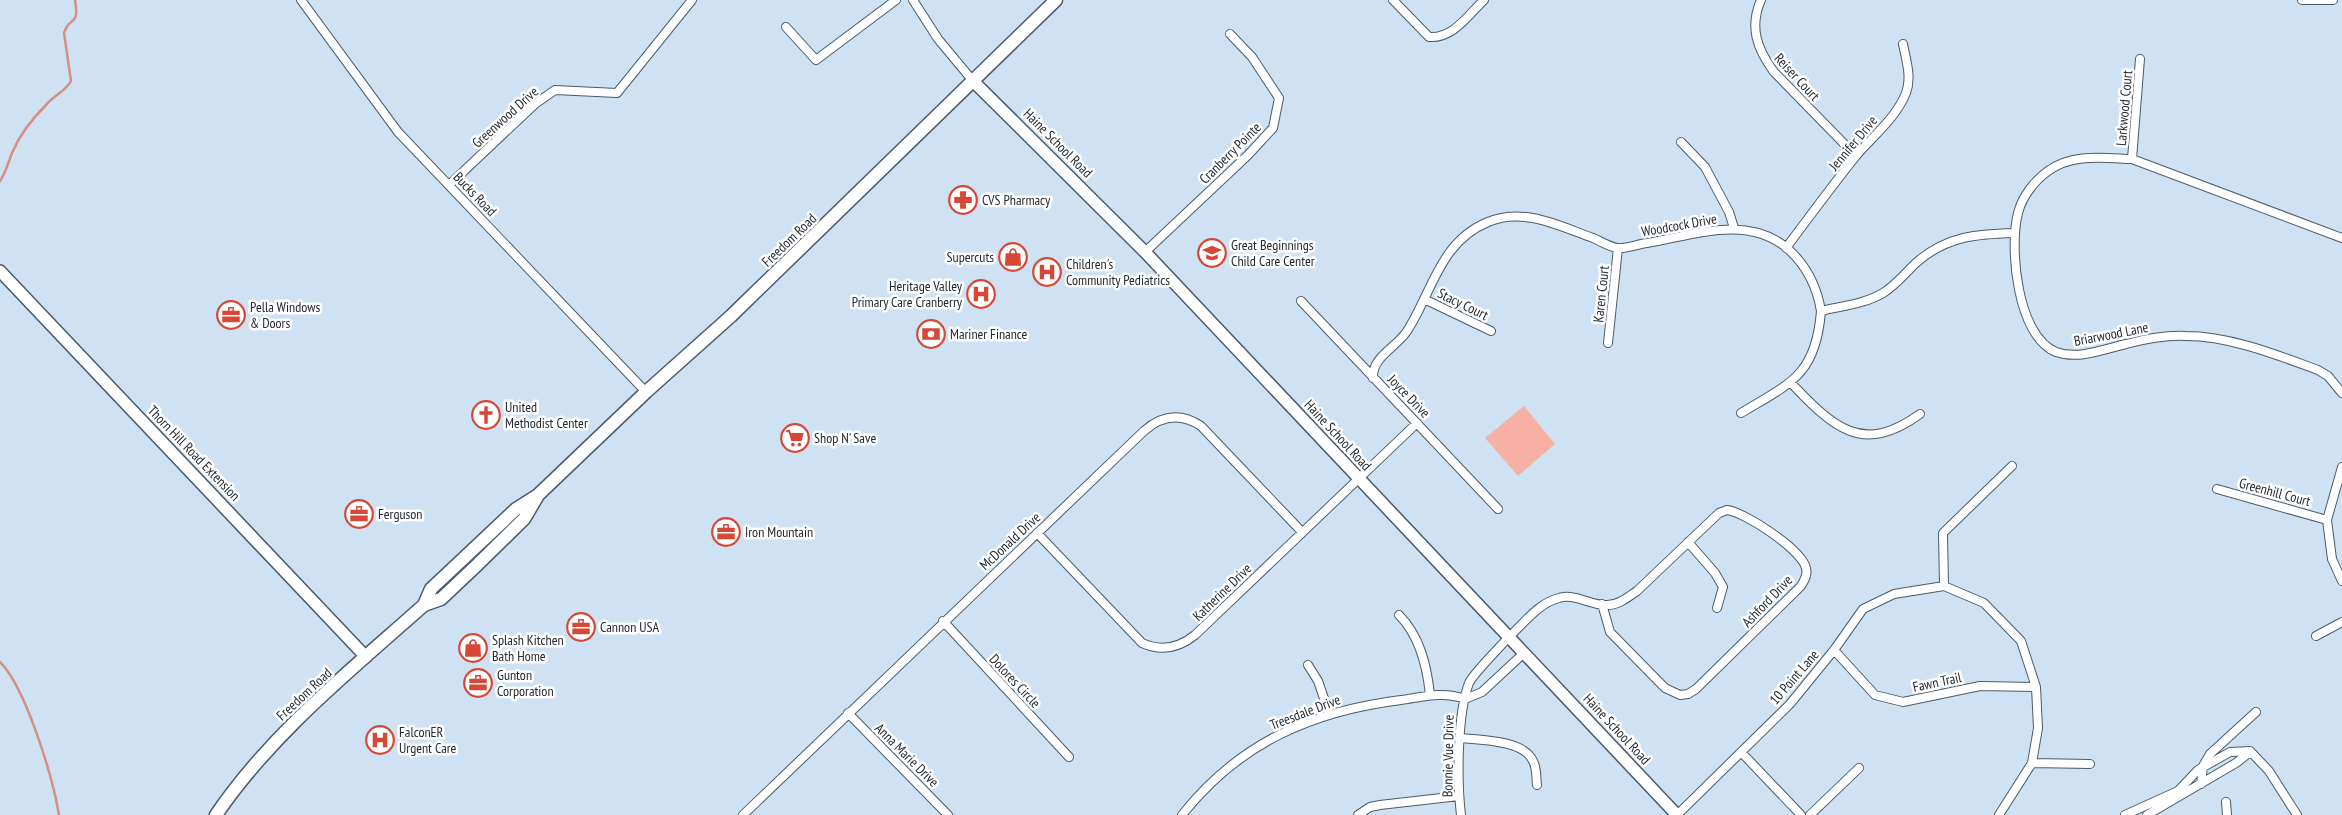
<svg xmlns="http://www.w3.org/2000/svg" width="2342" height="815" font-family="'PT Sans Narrow',sans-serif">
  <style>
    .green { fill: #f7b1a4 }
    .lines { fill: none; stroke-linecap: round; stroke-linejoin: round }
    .stream { stroke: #d78f83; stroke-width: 2.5 }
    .street-casing { stroke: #4b5b6a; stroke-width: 10 }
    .secondary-casing { stroke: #4b5b6a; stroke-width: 14 }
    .primary-casing { stroke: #4b5b6a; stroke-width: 15 }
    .street { stroke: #fff; stroke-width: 8 }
    .secondary { stroke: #fff; stroke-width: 11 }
    .primary { stroke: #fff; stroke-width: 12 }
    .labels { text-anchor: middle; stroke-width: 5; stroke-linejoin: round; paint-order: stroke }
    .street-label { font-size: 14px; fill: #232a31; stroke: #fff }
    .poi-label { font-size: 14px; fill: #232a31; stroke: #fff; text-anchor: start }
  </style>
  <rect width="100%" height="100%" fill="#cfe2f4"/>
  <!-- green -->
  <path class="green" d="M1524,406L1555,444L1518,476L1485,438Z"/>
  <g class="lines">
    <!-- stream -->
    <path class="stream" d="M0,181C6,172 8,163 12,153C19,136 33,118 46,105C53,96 66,91 71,81L64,33C69,15 80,28 75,0
      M0,662C26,688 53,778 59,815"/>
    <defs>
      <path id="street" d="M301,0L398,132L646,392
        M913,0L938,39L973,81
        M1393,0L1429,37C1453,39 1468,15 1484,0
        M1761,0C1749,27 1757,49 1774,72L1856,156
        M2302,0H2333
        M786,27L816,60L896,0
        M1681,142L1705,167L1729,212L1734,228
        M2132,159L2140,59
        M449,185L535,104L555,90L617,93L692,0
        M2342,238L2132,159C2104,158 2072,153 2048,171C2034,181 2022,197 2018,213C2009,248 2017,336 2056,352C2079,360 2104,349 2126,344C2145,339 2166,335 2186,336C2230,336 2277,355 2318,370L2328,376L2342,393
        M1786,248C1809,217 1832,186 1856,156C1873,136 1896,118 1906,93C1912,77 1906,60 1903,44
        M1145,252L1248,155L1273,128L1279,98L1252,57L1230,34
        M1424,299L1491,331
        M1301,301L1498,509
        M1608,343L1618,248
        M1373,378C1372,355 1399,347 1409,328C1433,289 1441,241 1488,222C1524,207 1559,226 1593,238C1600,241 1610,247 1617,248C1626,249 1638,244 1647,243C1694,235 1748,214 1788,249C1807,266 1817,287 1821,311C1841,306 1865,304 1883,293C1896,285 1906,272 1917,262C1947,236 1977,234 2014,233
        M1791,383C1833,427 1862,456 1920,414
        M1741,413C1791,383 1816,375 1821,311
        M2342,467L2327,520L2332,559L2342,581
        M2217,489L2327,520
        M1037,533L1142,643C1162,652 1179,648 1195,635L1417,423
        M1688,542L1715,573L1723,587L1717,608
        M1944,586L1984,603L2021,641L2036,687L2038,728L2032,763L1999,815
        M1944,586L1943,533L2012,466
        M1399,615C1420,636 1427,666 1430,695
        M943,621L1069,757
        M2316,636L2342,622
        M1834,650L1875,695L1903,702L1980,686L2036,687
        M1308,665L1318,681L1329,713
        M1465,699L1482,692L1524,653
        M848,713L948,815
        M1460,738C1480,740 1524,740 1533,761C1537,768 1536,777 1537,785
        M1741,752L1801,815
        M2032,763L2090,764
        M2201,784L2203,766L2210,754L2256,712
        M2226,802L2227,815
        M743,815L1144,431C1162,415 1181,413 1201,426L1302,532
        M1182,815C1239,743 1312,711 1401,700C1423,697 1443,691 1465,699
        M1358,815L1370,807L1380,805L1459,796
        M1461,815C1457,781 1457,714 1469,683C1473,674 1508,638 1517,629C1529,617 1542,602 1559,598C1576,593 1591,606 1607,605C1619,605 1628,597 1637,591L1719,513L1727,510C1745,512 1802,550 1806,568C1808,575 1804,581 1801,586L1696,689L1688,694L1680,695L1665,688L1610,632L1602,604
        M1677,815L1790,704L1834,650L1863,609L1894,594L1944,586
        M1810,815L1859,768
        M2125,815L2178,791L2198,770L2230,752L2250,751L2269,771L2297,815
        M2147,815L2236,763L2250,752"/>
      <path id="secondary" d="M973,81L1145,252L1677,815
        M0,271L366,657"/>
      <path id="primary" d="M424,605L431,589L516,509L538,495L646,392L731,316L1056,0
        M216,815C271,734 351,670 424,605L441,599L477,565L524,519L537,497"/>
    </defs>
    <!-- street casing -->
    <use href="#street" class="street-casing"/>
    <!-- secondary casing -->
    <use href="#secondary" class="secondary-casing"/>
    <!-- primary casing -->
    <use href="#primary" class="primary-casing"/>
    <!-- street -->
    <use href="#street" class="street"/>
    <!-- secondary -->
    <use href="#secondary" class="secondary"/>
    <!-- primary -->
    <use href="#primary" class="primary"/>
  </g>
  <!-- icons -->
  <defs>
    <symbol id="pharmacy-ring" viewBox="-11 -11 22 22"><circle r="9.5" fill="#fff" stroke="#d54836" stroke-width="1.5"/><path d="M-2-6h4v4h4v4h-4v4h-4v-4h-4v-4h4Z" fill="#d54836"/></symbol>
    <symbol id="school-ring" viewBox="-11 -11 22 22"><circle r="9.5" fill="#fff" stroke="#d54836" stroke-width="1.5"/><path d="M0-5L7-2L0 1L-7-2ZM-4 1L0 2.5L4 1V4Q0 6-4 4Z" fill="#d54836"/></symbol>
    <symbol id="shop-ring" viewBox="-11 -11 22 22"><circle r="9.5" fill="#fff" stroke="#d54836" stroke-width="1.5"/><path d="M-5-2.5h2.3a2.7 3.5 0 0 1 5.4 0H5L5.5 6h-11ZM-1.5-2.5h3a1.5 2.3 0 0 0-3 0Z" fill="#d54836"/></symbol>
    <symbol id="hospital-ring" viewBox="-11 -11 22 22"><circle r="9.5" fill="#fff" stroke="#d54836" stroke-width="1.5"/><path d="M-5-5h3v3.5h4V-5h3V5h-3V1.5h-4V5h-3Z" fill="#d54836"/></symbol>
    <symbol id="office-ring" viewBox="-11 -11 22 22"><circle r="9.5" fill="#fff" stroke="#d54836" stroke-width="1.5"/><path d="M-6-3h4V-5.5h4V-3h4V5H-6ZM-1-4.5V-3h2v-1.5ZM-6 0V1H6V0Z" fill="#d54836"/></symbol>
    <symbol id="bank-ring" viewBox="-11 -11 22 22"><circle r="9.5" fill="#fff" stroke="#d54836" stroke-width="1.5"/><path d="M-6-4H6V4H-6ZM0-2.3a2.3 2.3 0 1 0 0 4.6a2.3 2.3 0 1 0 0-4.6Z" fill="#d54836"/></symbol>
    <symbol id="church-ring" viewBox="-11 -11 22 22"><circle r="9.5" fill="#fff" stroke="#d54836" stroke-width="1.5"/><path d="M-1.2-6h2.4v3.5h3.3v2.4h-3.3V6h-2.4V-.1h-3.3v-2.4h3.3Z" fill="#d54836"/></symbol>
    <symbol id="supermarket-ring" viewBox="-11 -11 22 22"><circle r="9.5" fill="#fff" stroke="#d54836" stroke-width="1.5"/><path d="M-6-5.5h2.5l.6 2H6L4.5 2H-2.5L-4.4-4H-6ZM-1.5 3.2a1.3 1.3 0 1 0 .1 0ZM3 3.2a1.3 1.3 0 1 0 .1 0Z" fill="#d54836"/></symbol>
  </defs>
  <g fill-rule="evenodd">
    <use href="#pharmacy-ring" x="947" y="184" width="32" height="32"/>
    <use href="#school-ring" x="1196" y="237" width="32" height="32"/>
    <use href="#shop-ring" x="997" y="241" width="32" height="32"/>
    <use href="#hospital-ring" x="1031" y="256" width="32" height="32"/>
    <use href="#hospital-ring" x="965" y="278" width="32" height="32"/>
    <use href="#office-ring" x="215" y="299" width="32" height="32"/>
    <use href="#bank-ring" x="915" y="318" width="32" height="32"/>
    <use href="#church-ring" x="470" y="399" width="32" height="32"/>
    <use href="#supermarket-ring" x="779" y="422" width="32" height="32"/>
    <use href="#office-ring" x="343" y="498" width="32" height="32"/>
    <use href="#office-ring" x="710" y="516" width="32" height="32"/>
    <use href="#office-ring" x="565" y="611" width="32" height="32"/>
    <use href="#shop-ring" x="457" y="632" width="32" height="32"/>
    <use href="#office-ring" x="462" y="667" width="32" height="32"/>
    <use href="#hospital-ring" x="364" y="724" width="32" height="32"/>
  </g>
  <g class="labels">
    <!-- street labels -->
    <g class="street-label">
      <text transform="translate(1797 77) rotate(47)" y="5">Reiser Court</text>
      <text transform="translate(2124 108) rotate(-85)" y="5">Larkwood Court</text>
      <text transform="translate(505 117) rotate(-42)" y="5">Greenwood Drive</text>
      <text transform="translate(1058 143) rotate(45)" y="5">Haine School Road</text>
      <text transform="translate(1853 143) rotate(-50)" y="5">Jennifer Drive</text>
      <text transform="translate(1230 153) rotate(-45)" y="5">Cranberry Pointe</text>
      <text transform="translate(475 194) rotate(46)" y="5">Bucks Road</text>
      <text transform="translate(1679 225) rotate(-10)" y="5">Woodcock Drive</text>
      <text transform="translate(789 240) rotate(-44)" y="5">Freedom Road</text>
      <text transform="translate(1601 294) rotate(-84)" y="5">Karen Court</text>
      <text transform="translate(1463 304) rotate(26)" y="5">Stacy Court</text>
      <text transform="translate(2111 334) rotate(-11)" y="5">Briarwood Lane</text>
      <text transform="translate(1409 396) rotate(46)" y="5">Joyce Drive</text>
      <text transform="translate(1338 435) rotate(47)" y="5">Haine School Road</text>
      <text transform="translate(194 453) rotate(46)" y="5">Thorn Hill Road Extension</text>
      <text transform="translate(2275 492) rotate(15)" y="5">Greenhill Court</text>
      <text transform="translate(1010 541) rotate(-43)" y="5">McDonald Drive</text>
      <text transform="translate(1222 592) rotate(-44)" y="5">Katherine Drive</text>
      <text transform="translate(1767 601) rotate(-46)" y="5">Ashford Drive</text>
      <text transform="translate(1794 677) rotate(-49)" y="5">10 Point Lane</text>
      <text transform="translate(1015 681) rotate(47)" y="5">Dolores Circle</text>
      <text transform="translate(1937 682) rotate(-12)" y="5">Fawn Trail</text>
      <text transform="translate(304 694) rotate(-43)" y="5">Freedom Road</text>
      <text transform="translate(1305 712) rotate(-21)" y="5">Treesdale Drive</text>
      <text transform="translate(1617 729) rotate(47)" y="5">Haine School Road</text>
      <text transform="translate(907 755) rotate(45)" y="5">Anna Marie Drive</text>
      <text transform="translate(1448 756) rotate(-89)" y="5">Bonnie Vue Drive</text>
    </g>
    <!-- poi labels -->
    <g class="poi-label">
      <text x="982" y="205">CVS Pharmacy</text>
      <text x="1231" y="250">Great Beginnings<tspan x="1231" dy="16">Child Care Center</tspan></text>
      <text x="994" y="262" text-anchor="end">Supercuts</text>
      <text x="1066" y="269">Children's<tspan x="1066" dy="16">Community Pediatrics</tspan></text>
      <text x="962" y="291" text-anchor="end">Heritage Valley<tspan x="962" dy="16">Primary Care Cranberry</tspan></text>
      <text x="250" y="312">Pella Windows<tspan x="250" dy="16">&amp; Doors</tspan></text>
      <text x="950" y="339">Mariner Finance</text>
      <text x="505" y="412">United<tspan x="505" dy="16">Methodist Center</tspan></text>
      <text x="814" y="443">Shop N' Save</text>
      <text x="378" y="519">Ferguson</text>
      <text x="745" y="537">Iron Mountain</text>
      <text x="600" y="632">Cannon USA</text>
      <text x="492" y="645">Splash Kitchen<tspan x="492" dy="16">Bath Home</tspan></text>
      <text x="497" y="680">Gunton<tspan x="497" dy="16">Corporation</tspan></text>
      <text x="399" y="737">FalconER<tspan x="399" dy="16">Urgent Care</tspan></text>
    </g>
  </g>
</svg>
